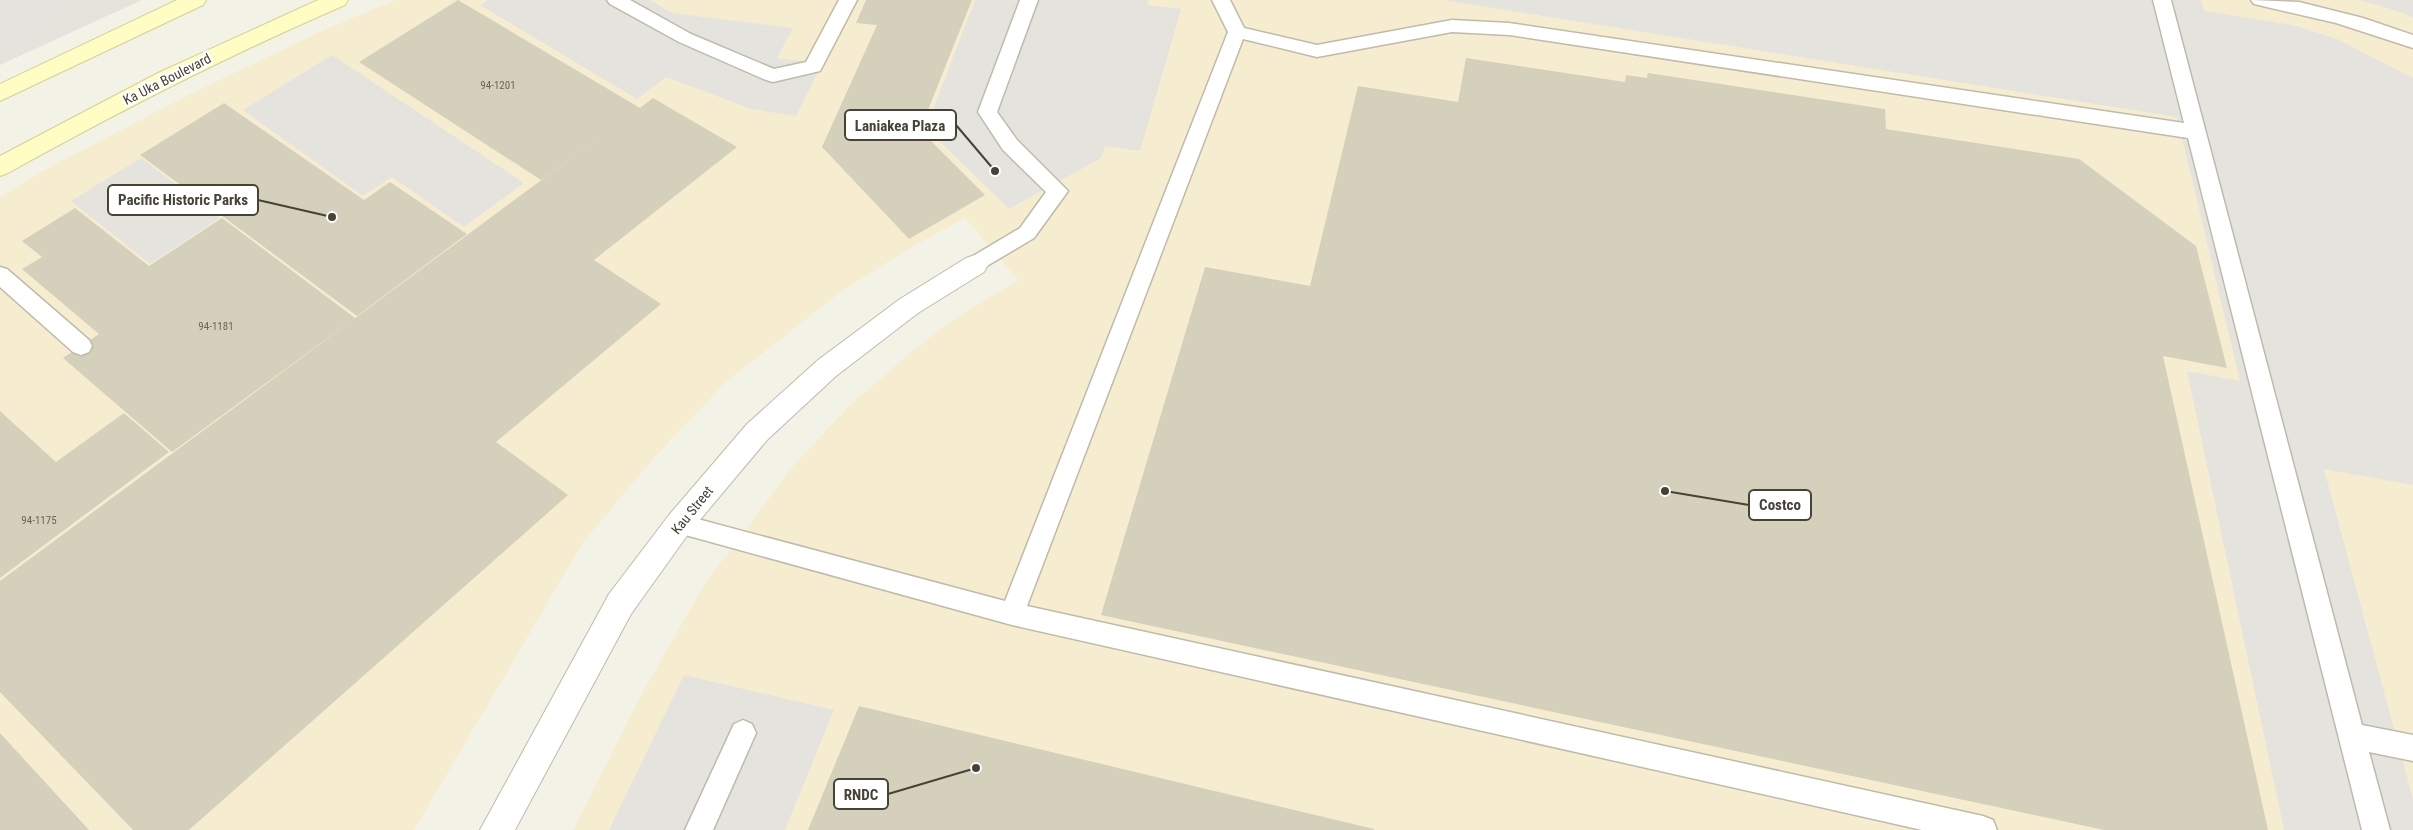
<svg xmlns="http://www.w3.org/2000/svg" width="2413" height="830" font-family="'Roboto Condensed',sans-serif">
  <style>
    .commercial { fill: #f6edd0 }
    .industrial { fill: #e5e3db }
    .parking { fill: #e4e3de }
    .building { fill: #d5d0bb }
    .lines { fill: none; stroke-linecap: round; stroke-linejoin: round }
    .lane-casing { stroke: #bfbba8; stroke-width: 3 }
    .street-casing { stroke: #bfbba8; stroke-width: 2 }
    .secondary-casing { stroke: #d5d094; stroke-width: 2 }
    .lane { fill: #fff; fill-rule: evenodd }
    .street { fill: #fff; fill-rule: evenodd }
    .secondary { fill: #fffcc4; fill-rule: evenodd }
    .labels { text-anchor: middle; stroke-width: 4.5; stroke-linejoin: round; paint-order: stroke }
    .number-label { font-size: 11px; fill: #6a6656 }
    .street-label { font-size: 14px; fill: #464335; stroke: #fff }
    .leader { fill: none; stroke: #464335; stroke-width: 2 }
    .callout-dot { fill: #464335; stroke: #fff; stroke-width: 2 }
    .callout { fill: #fff; stroke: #464335; stroke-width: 2 }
    .callout-label { font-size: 15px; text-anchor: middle; font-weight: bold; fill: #464335 }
  </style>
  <rect width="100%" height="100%" fill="#f3f2e6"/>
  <!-- commercial -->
  <path class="commercial" d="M396,0H2413V830H573L642,693L704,585L796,462L851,404L916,348L957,317L1018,280L965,218L905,251L838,294L726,382L653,459L584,541L414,830H0V197L41,172L188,95L326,29Z"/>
  <!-- industrial -->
  <path class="industrial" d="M0,0H142L0,65Z"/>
  <!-- parking -->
  <path class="parking" d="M0,0H59L44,28L0,51Z
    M488,0H650L672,13L793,28L777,58L822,64L796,116L751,109L666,77L637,99L480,5Z
    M975,0H1148L1147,5L1181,9L1140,151L1105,146L1101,158L1009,209L926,128Z
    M1443,0H2201L2204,11L2293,25L2337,39L2413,78V485L2324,469L2413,799V830H2284L2187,371L2240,381L2177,117Z
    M2359,0H2413V17L2388,8Z
    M332,55L524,183L464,227L392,177L363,196L243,110Z
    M141,158L220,218L150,264L71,201Z
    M684,675L834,710L785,830H609Z"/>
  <!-- building -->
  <path class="building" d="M458,0L640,108L653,98L737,147L594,260L661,304L496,442L568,495L189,830H133L0,692V581L609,130L541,180L359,62Z
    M866,0H972L920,130L985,195L909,239L822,147L877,25L856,23Z
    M1466,58L1625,82L1626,75L1647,78L1648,73L1885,109L1886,129L2079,159L2196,246L2227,368L2163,356L2268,830H2104L1101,615L1205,267L1310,286L1358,86L1458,102Z
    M224,103L364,200L390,182L467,234L357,316L140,155Z
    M75,208L149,266L222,218L355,318L172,452L63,358L99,334L22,269L42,257L22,241Z
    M0,411L56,462L124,413L169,452L0,578Z
    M859,706L1374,829V830H808Z
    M0,733L89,830H0Z"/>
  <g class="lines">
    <defs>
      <path id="lane" d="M607,0H630L691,34L774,69L806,62L839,0H857L820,71L773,82L766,80L679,42L610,4Z
        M1020,0H1038L997,112L1017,140L1068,191L1034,238L975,273L968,271L965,265L968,259L1020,228L1046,192L1003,150L978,112Z
        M1212,0H1230L1244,28L1317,45L1452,20L1509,23L2184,123L2153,0H2171L2362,725L2413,735V761L2369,752L2390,830H2362L2188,138L1509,35L1452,32L1317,57L1243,39L1027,606L1983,816L1993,820L1997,830H1922L1012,625L671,531L667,524L671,517L679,514L1005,601L1228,32Z
        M2251,0L2299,2L2363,18L2413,35V48L2336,23L2254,4Z
        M0,267L7,269L89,340L92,346L89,352L81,355L73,352L0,287Z
        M743,720L752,724L756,733L713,830H685L734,724Z"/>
      <path id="street" d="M975,255L984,258L988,265L984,272L918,313L836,376L767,440L689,533L631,614L515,830H480L609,594L669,515L747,424L818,360L900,299L966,258Z"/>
      <path id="secondary" d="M177,0H206L203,5L0,101V84Z
        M318,0H348L345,5C229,55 118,112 8,173L0,176V156L158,73Z"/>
    </defs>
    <!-- lane casing -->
    <use href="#lane" class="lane-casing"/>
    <!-- street casing -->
    <use href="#street" class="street-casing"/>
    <!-- secondary casing -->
    <use href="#secondary" class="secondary-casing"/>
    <!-- lane -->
    <use href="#lane" class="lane"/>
    <!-- street -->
    <use href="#street" class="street"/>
    <!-- secondary -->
    <use href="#secondary" class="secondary"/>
  </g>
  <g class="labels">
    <!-- number labels -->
    <g class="number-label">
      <text x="498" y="89">94-1201</text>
      <text x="216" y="330">94-1181</text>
      <text x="39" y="524">94-1175</text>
    </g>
    <!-- street labels -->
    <g class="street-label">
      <text transform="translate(167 79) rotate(-27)" y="5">Ka Uka Boulevard</text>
      <text transform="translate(692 510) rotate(-51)" y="5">Kau Street</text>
    </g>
  </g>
  <!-- callouts -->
  <path class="leader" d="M995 171L956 125M332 217L258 200M1665 491L1749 505M976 768L888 794"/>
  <g class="callout-dot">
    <circle cx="995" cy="171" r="5"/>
    <circle cx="332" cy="217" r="5"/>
    <circle cx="1665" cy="491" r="5"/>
    <circle cx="976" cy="768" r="5"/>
  </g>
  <g class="callout">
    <rect x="845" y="110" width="111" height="30" rx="5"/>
    <rect x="108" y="185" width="150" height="30" rx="5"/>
    <rect x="1749" y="490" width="62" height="30" rx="5"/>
    <rect x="834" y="779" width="54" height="30" rx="5"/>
  </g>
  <g class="callout-label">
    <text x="900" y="131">Laniakea Plaza</text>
    <text x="183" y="205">Pacific Historic Parks</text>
    <text x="1780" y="510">Costco</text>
    <text x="861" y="800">RNDC</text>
  </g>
</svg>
